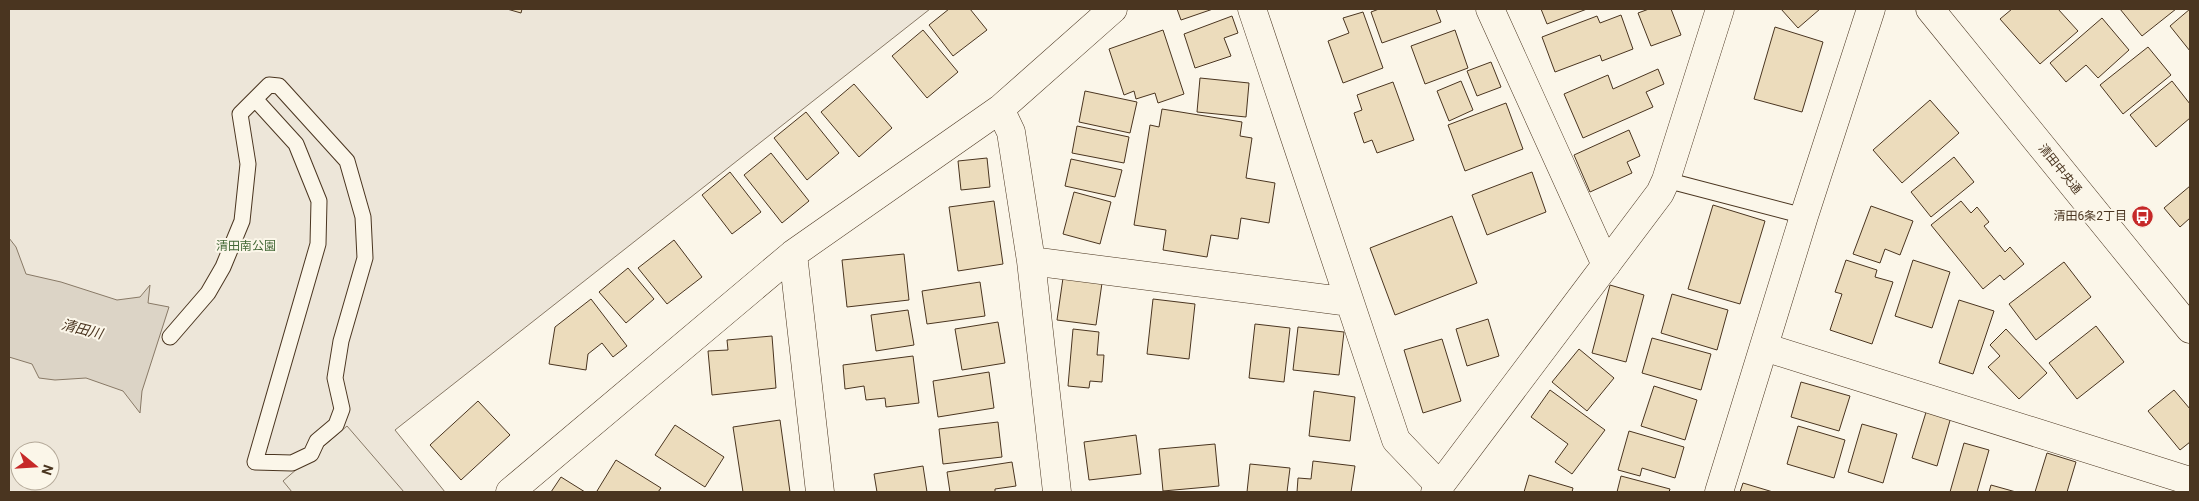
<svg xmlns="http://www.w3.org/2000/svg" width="2199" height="501" font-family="Roboto,'Noto Sans JP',sans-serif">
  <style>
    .green { fill: #ede6d9; stroke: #887966; fill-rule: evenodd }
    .parking { fill: #ede7d9; stroke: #887966 }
    .water { fill: #dcd4c6; stroke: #887966 }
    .building { fill: #ecdcbc; stroke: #4a3520 }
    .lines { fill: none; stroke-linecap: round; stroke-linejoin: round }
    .lane-casing { stroke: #4a3520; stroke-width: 17 }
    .street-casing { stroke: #4a3520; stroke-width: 29 }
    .secondary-casing { stroke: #4a3520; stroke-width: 29 }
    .lane { stroke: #fbf6e9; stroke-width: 15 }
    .street { stroke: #fbf6e9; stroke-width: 28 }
    .secondary { stroke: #fbf6e9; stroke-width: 28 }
    .labels { text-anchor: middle; stroke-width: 4; stroke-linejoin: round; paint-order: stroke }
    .street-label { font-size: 12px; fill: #4a3520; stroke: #fbf6e9 }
    .poi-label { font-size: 12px; fill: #4a3520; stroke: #fbf6e9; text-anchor: end }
    .park-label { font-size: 12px; fill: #436837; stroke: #fbf6e9 }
    .water-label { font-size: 14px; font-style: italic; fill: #4a3520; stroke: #fbf6e9 }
  </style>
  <rect width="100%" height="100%" fill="#fbf6e9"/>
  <!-- green -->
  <path class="green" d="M9,9H930L395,430L445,492H9ZM20,451H50V481H20Z"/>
  <!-- parking -->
  <path class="parking" d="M347,426L404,492H292L283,481Z"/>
  <!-- water -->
  <path class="water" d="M9,238L16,247L26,274L61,282L117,300L140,297L150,285L148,303L169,307L142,391L140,413L123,391L86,378L55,380L39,378L32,364L9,357Z"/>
  <!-- building -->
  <path class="building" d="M507,9H522L521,13Z
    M949,9H970L987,30L953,56L929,25Z
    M1177,9H1213L1181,20Z
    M1379,9H1436L1441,22L1382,43L1371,12Z
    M1541,9H1587L1547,24Z
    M1649,9H1671L1681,35L1651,46L1638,13Z
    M1781,9H1820L1798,28Z
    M2012,9H2058L2078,31L2040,64L2000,19Z
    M2120,9H2176L2142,36Z
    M2190,9V51L2170,26Z
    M1363,12L1383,68L1343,83L1328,41L1349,33L1343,18Z
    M1621,15L1633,49L1602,61L1600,55L1555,72L1542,37L1597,16L1600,23Z
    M1232,16L1238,33L1224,38L1231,56L1195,68L1184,34Z
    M2102,18L2129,50L2098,78L2086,65L2066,82L2050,63Z
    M1775,27L1823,42L1802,112L1754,99Z
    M923,30L958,72L927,98L892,56Z
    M1163,30L1184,94L1158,103L1155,93L1136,99L1134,91L1124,95L1109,49Z
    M1455,30L1468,68L1425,84L1411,46Z
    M2148,47L2171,75L2123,114L2100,85Z
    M1491,62L1501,87L1477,96L1467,71Z
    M1658,69L1664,84L1646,92L1653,107L1583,138L1564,94L1608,75L1613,89Z
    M1200,78L1249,83L1246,117L1197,112Z
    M1461,81L1473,110L1449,121L1437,91Z
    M2172,81L2190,104V118L2156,147L2130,115Z
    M1393,82L1414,140L1377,153L1372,140L1364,143L1354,113L1362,110L1357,95Z
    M854,84L892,128L859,157L821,112Z
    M1085,91L1137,102L1130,133L1079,122Z
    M1930,100L1959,133L1902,183L1873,150Z
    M1506,103L1523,149L1465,171L1448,125Z
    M1162,109L1242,122L1240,136L1252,138L1246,178L1275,183L1269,223L1241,218L1238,239L1211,235L1207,257L1163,250L1166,230L1134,225L1150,125L1159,127Z
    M806,112L839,153L807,180L774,138Z
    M1077,126L1129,137L1124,163L1072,153Z
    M1629,130L1640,156L1627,162L1632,173L1590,192L1574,155Z
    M771,153L809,201L782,223L744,175Z
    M1954,157L1974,182L1931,217L1911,192Z
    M987,158L990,187L961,190L958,161Z
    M1071,159L1122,170L1115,197L1065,186Z
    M730,172L761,212L732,234L702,195Z
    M1532,172L1546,212L1487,235L1472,195Z
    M2190,186V218L2180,227L2164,208Z
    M1074,192L1111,202L1100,244L1063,234Z
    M994,201L1003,264L958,271L949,207Z
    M1961,201L1971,213L1977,207L1989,222L1984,226L2005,252L2010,247L2024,264L2004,280L2000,275L1983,289L1931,225Z
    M1713,205L1765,221L1740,304L1688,289Z
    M1871,206L1913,221L1900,255L1885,249L1880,263L1853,254Z
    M1452,216L1477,283L1395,315L1370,248Z
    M674,240L702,277L667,304L638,268Z
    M904,254L909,300L847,307L842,260Z
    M1846,260L1877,270L1875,277L1893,282L1872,344L1830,330L1842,294L1835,292Z
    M1913,260L1950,272L1932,328L1895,316Z
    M2064,262L2091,297L2036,340L2009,304Z
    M628,268L654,299L626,323L599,292Z
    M1063,278L1102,283L1096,325L1057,320Z
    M980,282L985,316L927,324L922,291Z
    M1610,285L1644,295L1626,362L1592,353Z
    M1672,294L1728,310L1717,350L1661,333Z
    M591,299L627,346L613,357L602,343L588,354L586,370L549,364L555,327Z
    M1153,299L1195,304L1189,359L1147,354Z
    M1959,300L1994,311L1973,374L1939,363Z
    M908,310L914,345L876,351L871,315Z
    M1488,319L1499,356L1467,366L1456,329Z
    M998,322L1005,363L962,370L955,329Z
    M1255,324L1290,328L1284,382L1249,378Z
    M2096,326L2124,362L2077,399L2049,363Z
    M1298,327L1344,332L1339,375L1293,370Z
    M1073,329L1099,332L1097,355H1104L1102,382L1090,381L1089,388L1068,386Z
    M2006,329L2047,373L2019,399L1988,367L2000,356L1990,345Z
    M772,336L776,388L712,395L708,351L728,350L727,340Z
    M1652,338L1711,354L1701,390L1642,373Z
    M1442,339L1461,401L1423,413L1404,350Z
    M1579,349L1614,378L1587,411L1552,382Z
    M913,356L919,403L886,407L885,398L866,400L864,386L845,389L843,365Z
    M989,372L994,408L938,417L933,381Z
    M1801,382L1850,396L1839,431L1791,417Z
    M1654,386L1697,400L1685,440L1641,426Z
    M1550,390L1605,430L1572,474L1555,462L1568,444L1531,417Z
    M2174,390L2190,409V442L2180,450L2148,411Z
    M1314,391L1355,397L1350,441L1309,436Z
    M478,401L510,435L461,480L430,445Z
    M1927,409L1951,417L1937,466L1912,458Z
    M780,420L790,492H743L733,427Z
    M998,422L1002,457L943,464L939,429Z
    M1862,424L1897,434L1883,483L1848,472Z
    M675,425L724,457L705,487L655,455Z
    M1798,426L1845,440L1834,478L1787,464Z
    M1629,431L1684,447L1675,478L1642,468L1640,476L1618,470Z
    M1136,435L1141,474L1089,480L1084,442Z
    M1964,443L1989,450L1977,492H1950Z
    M1215,444L1219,486L1163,491L1159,449Z
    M2047,453L2076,462L2067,492H2035Z
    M616,460L661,488L658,492H600L597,491Z
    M1313,461L1355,466L1351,492H1297L1298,478L1311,479Z
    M1012,462L1016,486L995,489V492H950L947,472Z
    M1250,464L1290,468L1287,492H1247Z
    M923,466L927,492H877L874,474Z
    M1529,475L1573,488L1572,492H1524Z
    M1621,476L1670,489L1669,492H1617Z
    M561,477L585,492H551Z
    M1743,483L1773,492H1740Z
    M1991,485L2016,492H1989Z"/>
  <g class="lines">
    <defs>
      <path id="lane" d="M1666,180L1804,216
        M170,337L208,293L223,267L242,221L248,164L240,114L269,85L279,86L347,161L363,217L365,258L341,341L335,378L342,409L336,425L317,441L311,454L292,463L255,462L318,244L319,201L296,144L255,99"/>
      <path id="street" d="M1252,9L1396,440L1440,486
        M1490,9L1606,265
        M1000,109L1011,132L1031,261L1057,492
        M793,254L820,492
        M1031,261L1350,302
        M1764,347L2190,481
        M510,492L793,254L1000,109L1113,9
        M1719,492L1804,216L1871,9"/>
      <path id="secondary" d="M1930,9L2190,329
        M1435,492L1660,193L1666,180L1720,9"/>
    </defs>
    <!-- lane casing -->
    <use href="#lane" class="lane-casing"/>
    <!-- street casing -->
    <use href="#street" class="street-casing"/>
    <!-- secondary casing -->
    <use href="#secondary" class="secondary-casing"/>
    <!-- lane -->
    <use href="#lane" class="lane"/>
    <!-- street -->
    <use href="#street" class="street"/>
    <!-- secondary -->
    <use href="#secondary" class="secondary"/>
  </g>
  <!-- icons -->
  <defs>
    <symbol id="bus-disc" viewBox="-11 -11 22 22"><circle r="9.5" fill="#c62828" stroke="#fbf6e9"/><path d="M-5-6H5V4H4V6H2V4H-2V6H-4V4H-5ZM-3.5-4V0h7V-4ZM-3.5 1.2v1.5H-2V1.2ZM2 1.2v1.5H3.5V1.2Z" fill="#fff"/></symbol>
  </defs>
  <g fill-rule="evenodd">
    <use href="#bus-disc" x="2130" y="204" width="25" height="25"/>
  </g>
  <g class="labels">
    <!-- street labels -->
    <g class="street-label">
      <text transform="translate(2060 169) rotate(51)" y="4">清田中央通</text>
    </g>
    <!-- poi labels -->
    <g class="poi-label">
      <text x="2127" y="220">清田6条2丁目</text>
    </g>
    <!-- park labels -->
    <g class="park-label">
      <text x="246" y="250">清田南公園</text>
    </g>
    <!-- water labels -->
    <g class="water-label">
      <text transform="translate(82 329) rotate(14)" y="5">清田川</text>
    </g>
  </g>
  <!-- border -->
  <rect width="2199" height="501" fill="none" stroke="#4a3520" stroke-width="20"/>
  <!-- north arrow -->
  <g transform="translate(35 466) rotate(108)"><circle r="24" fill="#fbf6e9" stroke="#b4a999"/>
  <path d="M0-4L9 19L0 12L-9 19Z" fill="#c62828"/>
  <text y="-8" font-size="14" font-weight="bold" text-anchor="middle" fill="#4a3520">N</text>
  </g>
</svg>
